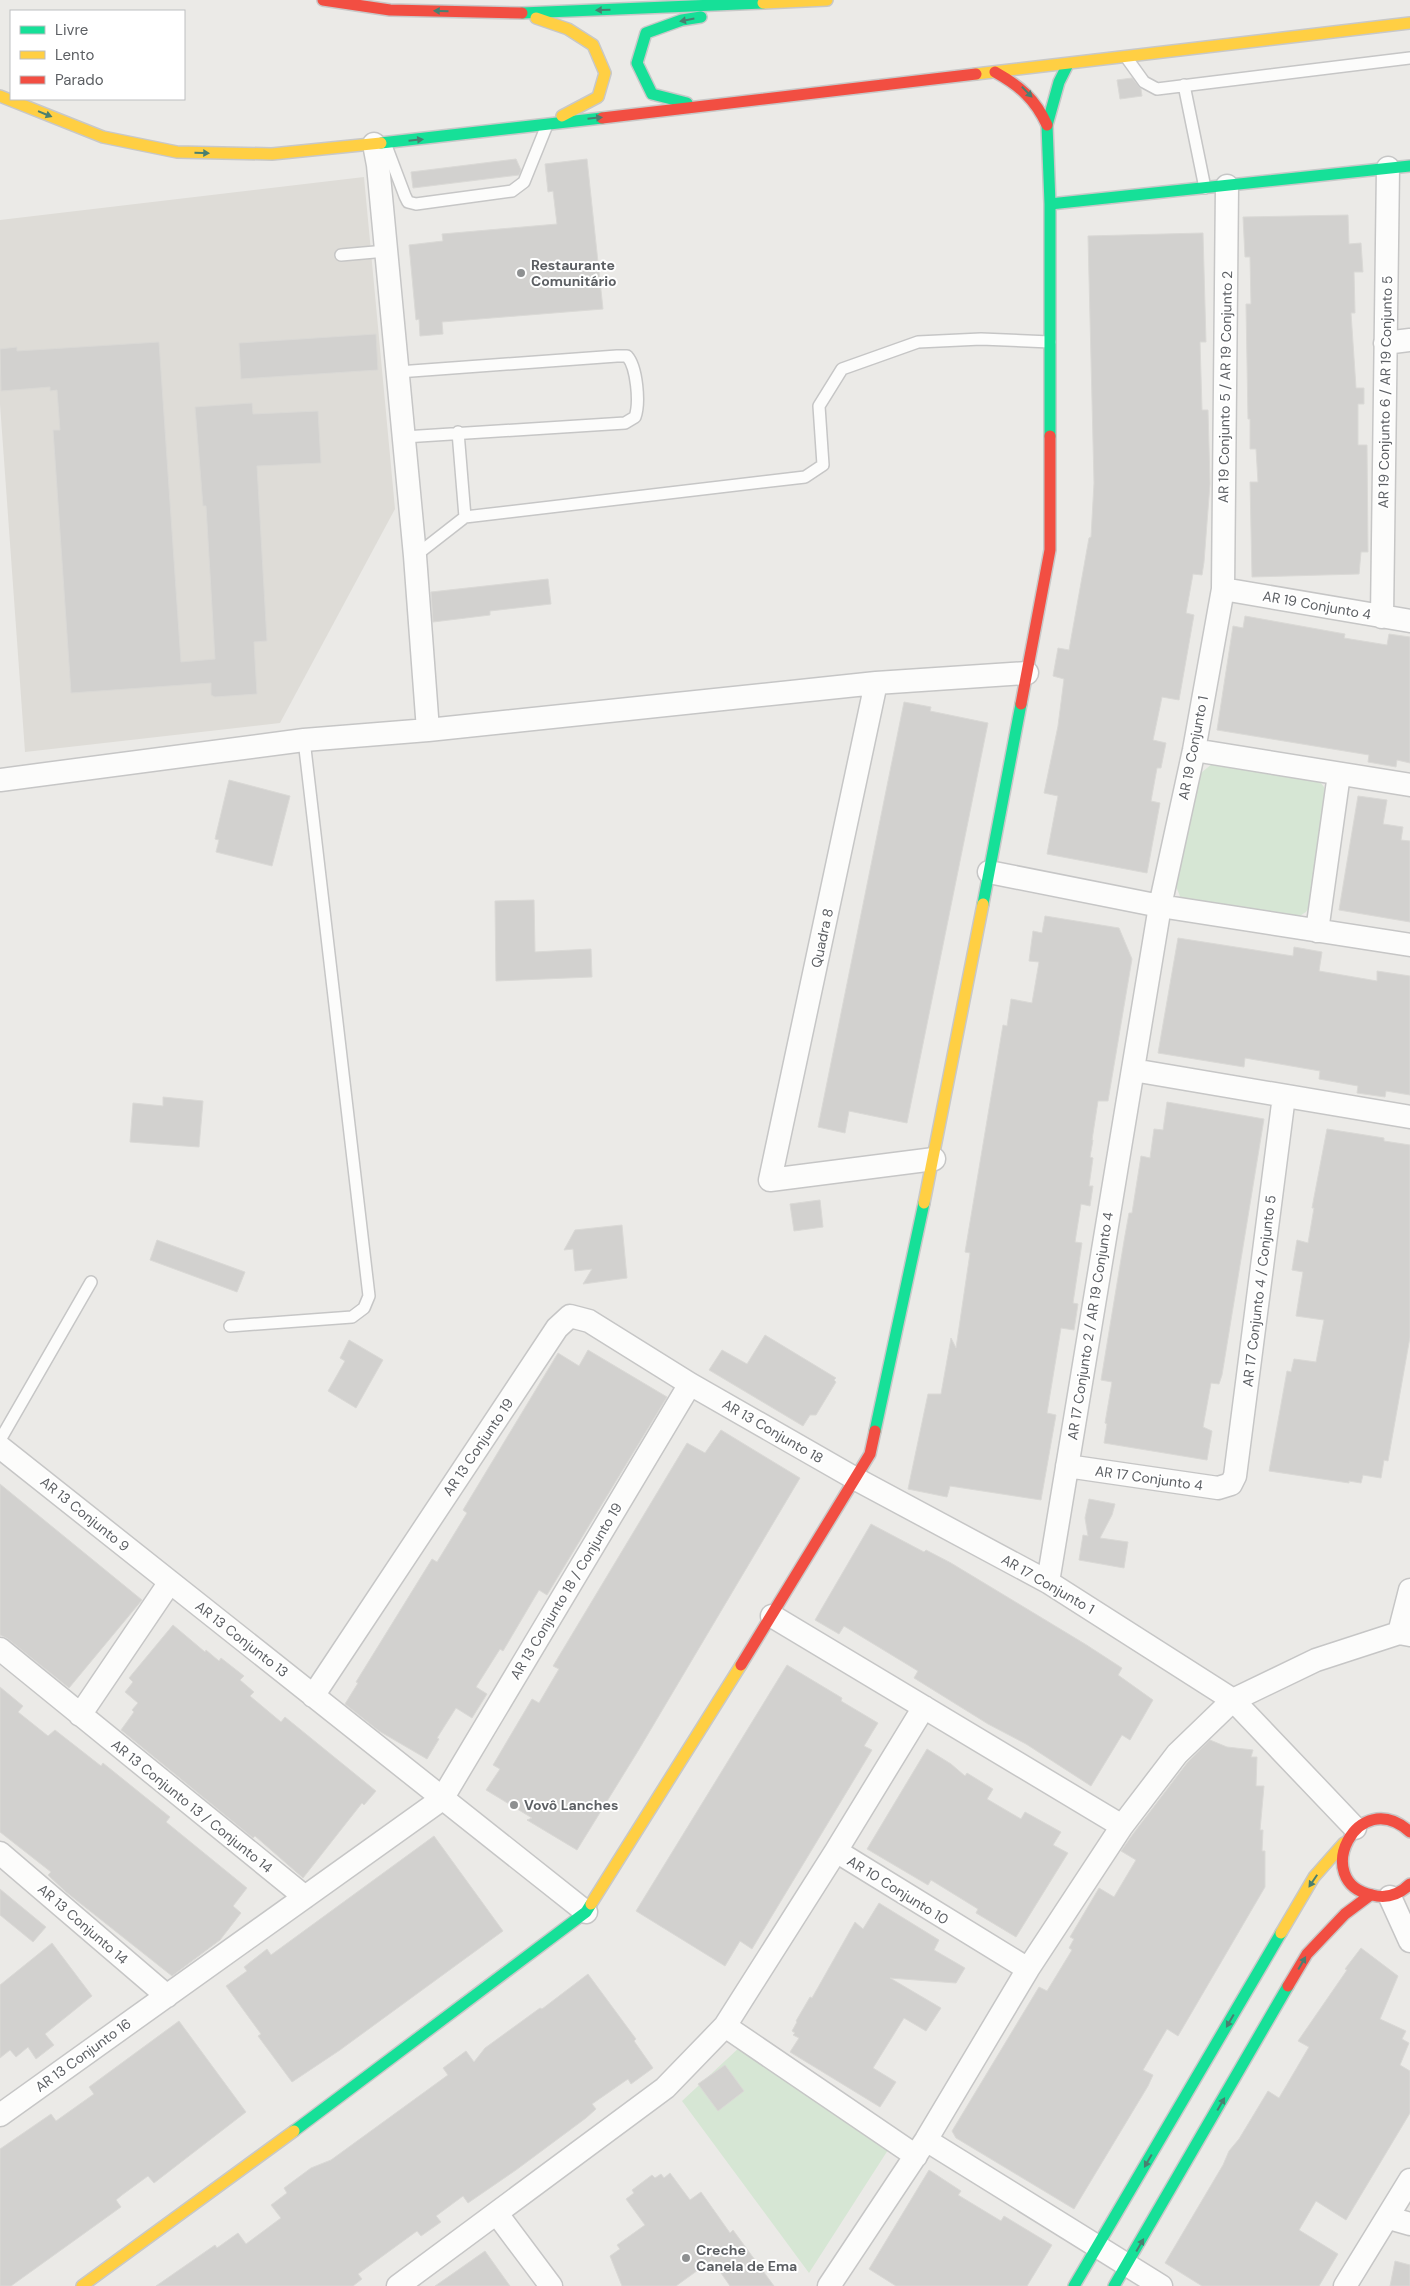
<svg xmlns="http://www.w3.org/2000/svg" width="1410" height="2286" font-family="'DM Sans',sans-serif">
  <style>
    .education { fill: #dedcd7 }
    .green { fill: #d6e6d4 }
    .building { fill: #d2d1cf; stroke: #dad9d6 }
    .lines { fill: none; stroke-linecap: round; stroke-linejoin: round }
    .lane-casing { stroke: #c6c6c6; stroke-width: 14 }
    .street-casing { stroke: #c6c6c6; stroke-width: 25 }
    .fast-casing { stroke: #c8c8c8; stroke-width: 14 }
    .slow-casing { stroke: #c8c8c8; stroke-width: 14 }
    .jam-casing { stroke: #c8c8c8; stroke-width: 14 }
    .lane { stroke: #fcfcfb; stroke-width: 11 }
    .street { stroke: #fcfcfb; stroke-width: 22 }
    .fast { stroke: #16e098; stroke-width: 11 }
    .slow { stroke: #ffcf43; stroke-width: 11 }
    .jam { stroke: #f24e42; stroke-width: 11 }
    .oneway { fill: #4a7f70 }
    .poi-dot { fill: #8e9091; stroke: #fff; stroke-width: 2 }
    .labels { text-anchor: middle; stroke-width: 4; stroke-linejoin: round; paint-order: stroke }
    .poi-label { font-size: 14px; font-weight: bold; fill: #5c5f63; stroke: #fff; text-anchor: start }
    .street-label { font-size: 14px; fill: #5c5f63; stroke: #fff }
  </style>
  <rect width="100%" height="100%" fill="#ebeae7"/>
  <!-- education -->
  <path class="education" d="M364,177L395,509L280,723L25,752L0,404V220Z"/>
  <!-- green -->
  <path class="green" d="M1212,764L1317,778L1324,787L1326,798L1309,907L1306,912L1298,917L1181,899L1176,886L1197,776Z
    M741,2046L888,2150L809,2273L682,2101Z"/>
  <!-- building -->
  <path class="building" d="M1132,78L1141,89L1142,96L1120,99L1117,80Z
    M516,159L521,170L519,175L413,188L411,172Z
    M587,159L603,309L442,322L443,334L420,336L419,319L416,320L409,245L443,241L442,234L557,224L553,191L548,192L545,164Z
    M1348,215L1349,244L1361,243L1363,272H1354L1355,313H1351L1356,388H1364V404H1358V445H1367L1368,552H1361L1359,574L1252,577L1250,482H1258L1256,449H1250V419H1248L1246,304H1251L1250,257H1245L1243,217Z
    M1203,233L1206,342H1200L1202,410H1208L1210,484L1204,562L1202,575L1193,574L1186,613L1194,615L1179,700L1162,697L1153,740L1166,743L1161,768H1157L1151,801L1160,803L1147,873L1047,854L1058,796L1044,793L1058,726L1064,679L1053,676L1058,648L1069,650L1089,538L1091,537L1094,483L1088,236Z
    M376,334L378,370L241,379L239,343Z
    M159,342L181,662L215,659L206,506H203L195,407L252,403L253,414L318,411L321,463L257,466L267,641L254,642L257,694L215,697L211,695V683L71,693L53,430H60L57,390L50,391V387L1,391L0,349L17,347V351Z
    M548,579L551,604L490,611V615L433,622L431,592Z
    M1245,616L1345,634L1344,638L1387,645L1389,634L1410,637V763L1397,760L1396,767L1368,762L1369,755L1217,730L1233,626L1243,628Z
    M904,702L931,707L930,711L988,723L907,1123L849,1111L845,1133L818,1127Z
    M229,780L290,796L272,866L216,852L219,840L215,839Z
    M1358,796L1387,800L1383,824L1403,827L1401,840L1410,841V922L1339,910Z
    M534,900L535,952L591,949L592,977L496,981L495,901Z
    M1045,916L1119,928L1132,959L1108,1101H1098L1092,1140H1093L1090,1157L1093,1158L1089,1186H1093L1090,1206L1081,1204L1075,1242L1082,1243L1073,1303L1078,1304L1074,1330L1061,1328L1047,1413L1056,1415L1041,1500L950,1486L947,1497L908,1489L928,1394H941L951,1338L956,1348L970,1253L965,1252L1003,1025L1007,1026L1011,999L1032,1003L1039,962L1029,961L1033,931L1042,933Z
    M1178,938L1293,956L1294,947L1322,952L1319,971L1377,981V971L1410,976V1095L1386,1091L1385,1097L1357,1093L1358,1086L1319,1079L1320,1071L1245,1058L1244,1067L1158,1053Z
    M163,1097L203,1101L199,1147L130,1142L133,1103L163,1106Z
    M1167,1102L1264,1119L1222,1375L1219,1384L1211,1383L1203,1427L1212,1431L1207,1460L1104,1443L1107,1424L1105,1423L1112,1382L1101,1380L1124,1241L1129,1213H1132L1141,1156L1150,1158L1154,1129L1163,1130Z
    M1327,1129L1384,1138V1141L1410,1145V1337L1388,1461L1384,1460L1381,1478L1363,1475L1361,1483L1349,1481V1483L1269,1471L1287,1371L1291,1372L1294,1359L1316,1362L1324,1320L1296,1316L1303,1272L1292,1270L1297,1240L1308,1243L1314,1208H1312Z
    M820,1200L823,1227L794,1231L790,1204Z
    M622,1225L627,1278L583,1284L592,1269L575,1271L573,1249L564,1250L575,1230Z
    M157,1240L245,1272L237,1292L150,1260Z
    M765,1335L836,1378L834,1380L836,1382L816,1415H810L803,1426L709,1370L722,1350L747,1364Z
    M349,1340L383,1360L356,1408L328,1391L345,1361L340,1358Z
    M588,1350L667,1397L547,1595L539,1590L503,1651L500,1649L476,1687L487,1694L472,1718L456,1708L437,1738L439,1739L427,1759L379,1731L345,1704L358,1683L356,1682L432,1559L437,1562L467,1513L463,1510L558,1353L579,1366Z
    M721,1430L800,1478L638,1751L577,1850L527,1820L532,1818L486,1790L500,1769L493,1765L532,1699L539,1703L559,1669L553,1666L687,1443L705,1453Z
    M0,1484L142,1600L69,1688L8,1639L0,1635Z
    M1089,1499L1115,1504L1112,1515L1100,1538L1128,1542L1124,1568L1079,1560L1083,1535L1088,1536L1085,1518Z
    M871,1524L924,1552L926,1550L951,1563L1085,1644L1122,1668L1118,1675L1153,1700L1130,1740L1122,1735L1091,1786L1026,1744L988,1724L914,1678L918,1671L844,1626L839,1634L815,1620Z
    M173,1625L205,1652L206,1650L219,1661L221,1658L244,1676L240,1680L254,1692L250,1696L281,1722L285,1717L376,1791L364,1805L362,1803L303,1878L255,1836L253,1838L121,1730L134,1712L132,1710L138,1703L125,1692L133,1682L129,1678Z
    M787,1665L842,1698L841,1701L878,1723L864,1746L872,1750L752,1949L740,1941L725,1966L636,1911Z
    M0,1687L23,1706L18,1712L48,1736L55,1730L101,1766L103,1763L170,1817L166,1822L247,1888L233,1906L241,1913L220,1940L172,1976L66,1892L48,1875L51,1872L0,1832Z
    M1210,1740L1227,1747L1253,1750L1251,1757H1257L1256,1786H1264L1260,1830H1263L1262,1851H1265V1887L1178,2036L1167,2029L1143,2070L1153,2075L1148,2086L1074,2209L956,2138L952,2131L1039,1987L1047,1991L1072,1950L1069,1948L1074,1939L1070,1937L1099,1888L1114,1897L1136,1860L1121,1851L1133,1834L1187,1763Z
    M927,1749L951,1764L965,1776L967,1773L993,1789L987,1799L1021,1819L1025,1812L1061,1832L1053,1845L1068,1853L1016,1937L976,1913L978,1909L931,1880L928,1885L867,1849Z
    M434,1836L503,1931L340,2050L292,2082L258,2036L261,2034L226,1986L247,1971L244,1967L267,1949L271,1955Z
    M0,1889L46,1927L33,1942L0,1915Z
    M879,1903L939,1940L934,1950L965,1968L956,1983L890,1978L941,2008L926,2031L904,2018L873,2068L896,2082L880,2107L790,2052L799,2038L793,2035L795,2033L792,2031L797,2022L796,2021L810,1997L812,1998L855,1922L863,1929Z
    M52,1943L92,1996L45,2034L54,2045L36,2059L28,2047L16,2057L10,2050L0,2058V1985Z
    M1361,1948L1398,1976L1380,2019L1406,2031L1402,2039L1409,2043L1400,2065L1410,2071V2113L1346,2220L1316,2201L1299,2230L1338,2254L1319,2286H1202L1165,2263L1223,2165L1229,2151L1239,2139L1268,2091L1279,2098L1309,2047L1298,2041L1347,1970L1345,1969Z
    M588,1974L636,2039L634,2041L653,2068L631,2084L628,2079L592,2104L596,2109L586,2118L516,2170L468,2203L463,2196L436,2216L441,2222L421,2236L417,2231L358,2274L362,2279L353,2286H156L215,2245L217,2248L238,2233L246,2244L281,2218L271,2205L287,2193L284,2188L311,2168L331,2160L448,2075L443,2068L466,2051L474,2062L485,2048L540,2008L542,2009Z
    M179,2021L246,2112L154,2183L148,2176L122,2195L116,2200L121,2207L11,2286H0V2149L51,2114L56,2121L94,2094L89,2087Z
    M725,2065L744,2091L718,2111L698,2084Z
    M929,2170L961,2191L958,2195L1001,2221L1004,2216L1052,2245L1027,2286H896L869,2269Z
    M670,2173L690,2200L701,2192L730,2233L733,2230L774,2286H730L712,2260L676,2286H622L610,2256L620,2249L617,2245L645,2225L626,2199L634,2193L632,2190L652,2175L655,2178L661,2174L664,2178Z
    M485,2251L510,2286H435L458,2270Z
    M1395,2261L1410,2265V2286H1390Z"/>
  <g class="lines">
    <defs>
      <path id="lane" d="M1126,57L1144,82L1157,89L1410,58
        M1184,85L1205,188
        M385,143L405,196L408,202L416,204L512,191L524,182L547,125
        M341,255L386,251
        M398,372L617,356H627C637,367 640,403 635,417L625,423L404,437
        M458,432L465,517
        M415,556L465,517L805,477L823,465L819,406L842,369L918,342L981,339L1050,342
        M230,1326L352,1317L364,1308L369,1296L304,740
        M0,1440L91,1282"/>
      <path id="street" d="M374,144L378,165L415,556L428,730
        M1385,343L1410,340
        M1223,589L1410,621
        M1382,617L1388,168
        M1194,750L1410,785
        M0,780L304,740L428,730L876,683
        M989,872L1160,906L1410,945
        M1317,931L1339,774
        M1133,1070L1410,1117
        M934,1159L770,1180L876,683L1027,673
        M0,1447L586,1912
        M1067,1466L1218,1488L1231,1484L1235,1476L1284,1096
        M1048,1582L1160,906L1194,750L1223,589L1227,186
        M772,1616L1122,1826
        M1399,1633L1410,1590
        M0,1649L305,1897
        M313,1696L557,1328L570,1316L589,1321L690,1384L856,1479L1048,1582L1233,1700L1355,1828
        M80,1715L170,1582
        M836,1851L1028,1969
        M0,1853L167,1996
        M1390,1897L1410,1941
        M725,2026L916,2156
        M0,2115L442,1799L690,1384
        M926,2140L1161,2286
        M497,2214L551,2286
        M1389,2218L1410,2224
        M398,2286L665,2088L725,2026L836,1851L924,1707
        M829,2286L926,2140L1028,1969L1122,1826L1177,1754L1233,1700L1316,1660L1399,1633L1410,1635
        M1345,2286L1410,2180"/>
      <path id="fast" d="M522,13L763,3
        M687,103L652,94L637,63L646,33L682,20L701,17
        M381,143L602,118
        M1050,204L1410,166
        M1050,436V204L1047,125L1059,82L1068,64
        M983,904L1021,704
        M875,1431L924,1203
        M294,2131L586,1912L591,1904
        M1074,2286L1281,1933
        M1114,2286L1288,1986"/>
      <path id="slow" d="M763,3L827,0
        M536,18L568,29L593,45L605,73L598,97L562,116
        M976,74L1410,23
        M0,96L103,137L177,152L272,154L381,143
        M924,1203L983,904
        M591,1904L741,1665
        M1281,1933L1314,1877L1344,1843
        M82,2286L294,2131"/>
      <path id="jam" d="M323,0L390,10L522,13
        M995,72C1020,86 1035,99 1047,125
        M602,118L976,74
        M1021,704L1050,550V436
        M741,1665L870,1454L875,1431
        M1410,1832C1357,1784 1310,1882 1372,1895C1387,1899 1399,1895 1410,1884
        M1288,1986L1307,1954L1345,1914L1369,1896"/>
    </defs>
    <!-- lane casing -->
    <use href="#lane" class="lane-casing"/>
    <!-- street casing -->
    <use href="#street" class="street-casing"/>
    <!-- fast casing -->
    <use href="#fast" class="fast-casing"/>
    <!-- slow casing -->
    <use href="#slow" class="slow-casing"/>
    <!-- jam casing -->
    <use href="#jam" class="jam-casing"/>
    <!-- lane -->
    <use href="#lane" class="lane"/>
    <!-- street -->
    <use href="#street" class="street"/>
    <!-- fast -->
    <use href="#fast" class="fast"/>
    <!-- slow -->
    <use href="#slow" class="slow"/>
    <!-- jam -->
    <use href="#jam" class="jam"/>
  </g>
  <!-- one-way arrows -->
  <defs><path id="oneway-solid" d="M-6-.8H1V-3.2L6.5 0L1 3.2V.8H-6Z" transform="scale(1.25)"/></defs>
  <g class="oneway">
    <use href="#oneway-solid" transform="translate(603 10) rotate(178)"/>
    <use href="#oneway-solid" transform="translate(441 11) rotate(-179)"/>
    <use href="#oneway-solid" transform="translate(687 20) rotate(169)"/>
    <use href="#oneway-solid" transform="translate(1027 92) rotate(46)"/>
    <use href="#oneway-solid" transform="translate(45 114) rotate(22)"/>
    <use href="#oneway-solid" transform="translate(595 118) rotate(-6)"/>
    <use href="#oneway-solid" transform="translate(416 140) rotate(-6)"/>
    <use href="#oneway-solid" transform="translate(202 153) rotate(1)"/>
    <use href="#oneway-solid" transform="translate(1313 1881) rotate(124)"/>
    <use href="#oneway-solid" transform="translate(1302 1963) rotate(-60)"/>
    <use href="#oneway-solid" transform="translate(1230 2021) rotate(120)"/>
    <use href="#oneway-solid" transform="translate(1221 2104) rotate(-60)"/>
    <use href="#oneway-solid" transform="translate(1148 2161) rotate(120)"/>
    <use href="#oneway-solid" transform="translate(1140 2245) rotate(-60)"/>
  </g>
  <!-- markers -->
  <g class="poi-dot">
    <circle cx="521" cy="273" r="5"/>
    <circle cx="514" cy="1805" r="5"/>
    <circle cx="686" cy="2258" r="5"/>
  </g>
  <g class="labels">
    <!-- poi labels -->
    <g class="poi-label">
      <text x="531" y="270">Restaurante<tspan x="531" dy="16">Comunitário</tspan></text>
      <text x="524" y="1810">Vovô Lanches</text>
      <text x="696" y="2255">Creche<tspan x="696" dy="16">Canela de Ema</tspan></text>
    </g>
    <!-- street labels -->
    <g class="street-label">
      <text transform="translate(1225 387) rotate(-89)" y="5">AR 19 Conjunto 5 / AR 19 Conjunto 2</text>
      <text transform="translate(1385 392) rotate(-89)" y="5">AR 19 Conjunto 6 / AR 19 Conjunto 5</text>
      <text transform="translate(1317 605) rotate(10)" y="5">AR 19 Conjunto 4</text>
      <text transform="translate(1193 748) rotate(-79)" y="5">AR 19 Conjunto 1</text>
      <text transform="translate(822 938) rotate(-78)" y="5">Quadra 8</text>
      <text transform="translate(1259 1291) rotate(-83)" y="5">AR 17 Conjunto 4 / Conjunto 5</text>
      <text transform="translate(1090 1326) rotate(-81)" y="5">AR 17 Conjunto 2 / AR 19 Conjunto 4</text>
      <text transform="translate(773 1431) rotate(30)" y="5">AR 13 Conjunto 18</text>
      <text transform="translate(478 1447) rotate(-56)" y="5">AR 13 Conjunto 19</text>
      <text transform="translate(1149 1478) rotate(8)" y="5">AR 17 Conjunto 4</text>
      <text transform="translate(85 1514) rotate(39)" y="5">AR 13 Conjunto 9</text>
      <text transform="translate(1048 1584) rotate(30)" y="5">AR 17 Conjunto 1</text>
      <text transform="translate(566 1591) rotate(-59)" y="5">AR 13 Conjunto 18 / Conjunto 19</text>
      <text transform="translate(242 1639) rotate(38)" y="5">AR 13 Conjunto 13</text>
      <text transform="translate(192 1806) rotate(39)" y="5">AR 13 Conjunto 13 / Conjunto 14</text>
      <text transform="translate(898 1890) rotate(32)" y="5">AR 10 Conjunto 10</text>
      <text transform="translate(83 1924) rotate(41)" y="5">AR 13 Conjunto 14</text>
      <text transform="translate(83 2055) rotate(-36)" y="5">AR 13 Conjunto 16</text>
    </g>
  </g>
  <!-- legend -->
  <rect x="10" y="10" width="175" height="90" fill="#ffffff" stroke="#bebfc1"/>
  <rect x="20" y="26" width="25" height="8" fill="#16e098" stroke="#bebfc1"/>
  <text x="55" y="35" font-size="15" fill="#5c5f63">Livre</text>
  <rect x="20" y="51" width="25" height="8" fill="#ffcf43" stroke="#bebfc1"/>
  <text x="55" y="60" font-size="15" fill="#5c5f63">Lento</text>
  <rect x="20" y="76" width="25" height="8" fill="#f24e42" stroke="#bebfc1"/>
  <text x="55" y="85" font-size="15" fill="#5c5f63">Parado</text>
</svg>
